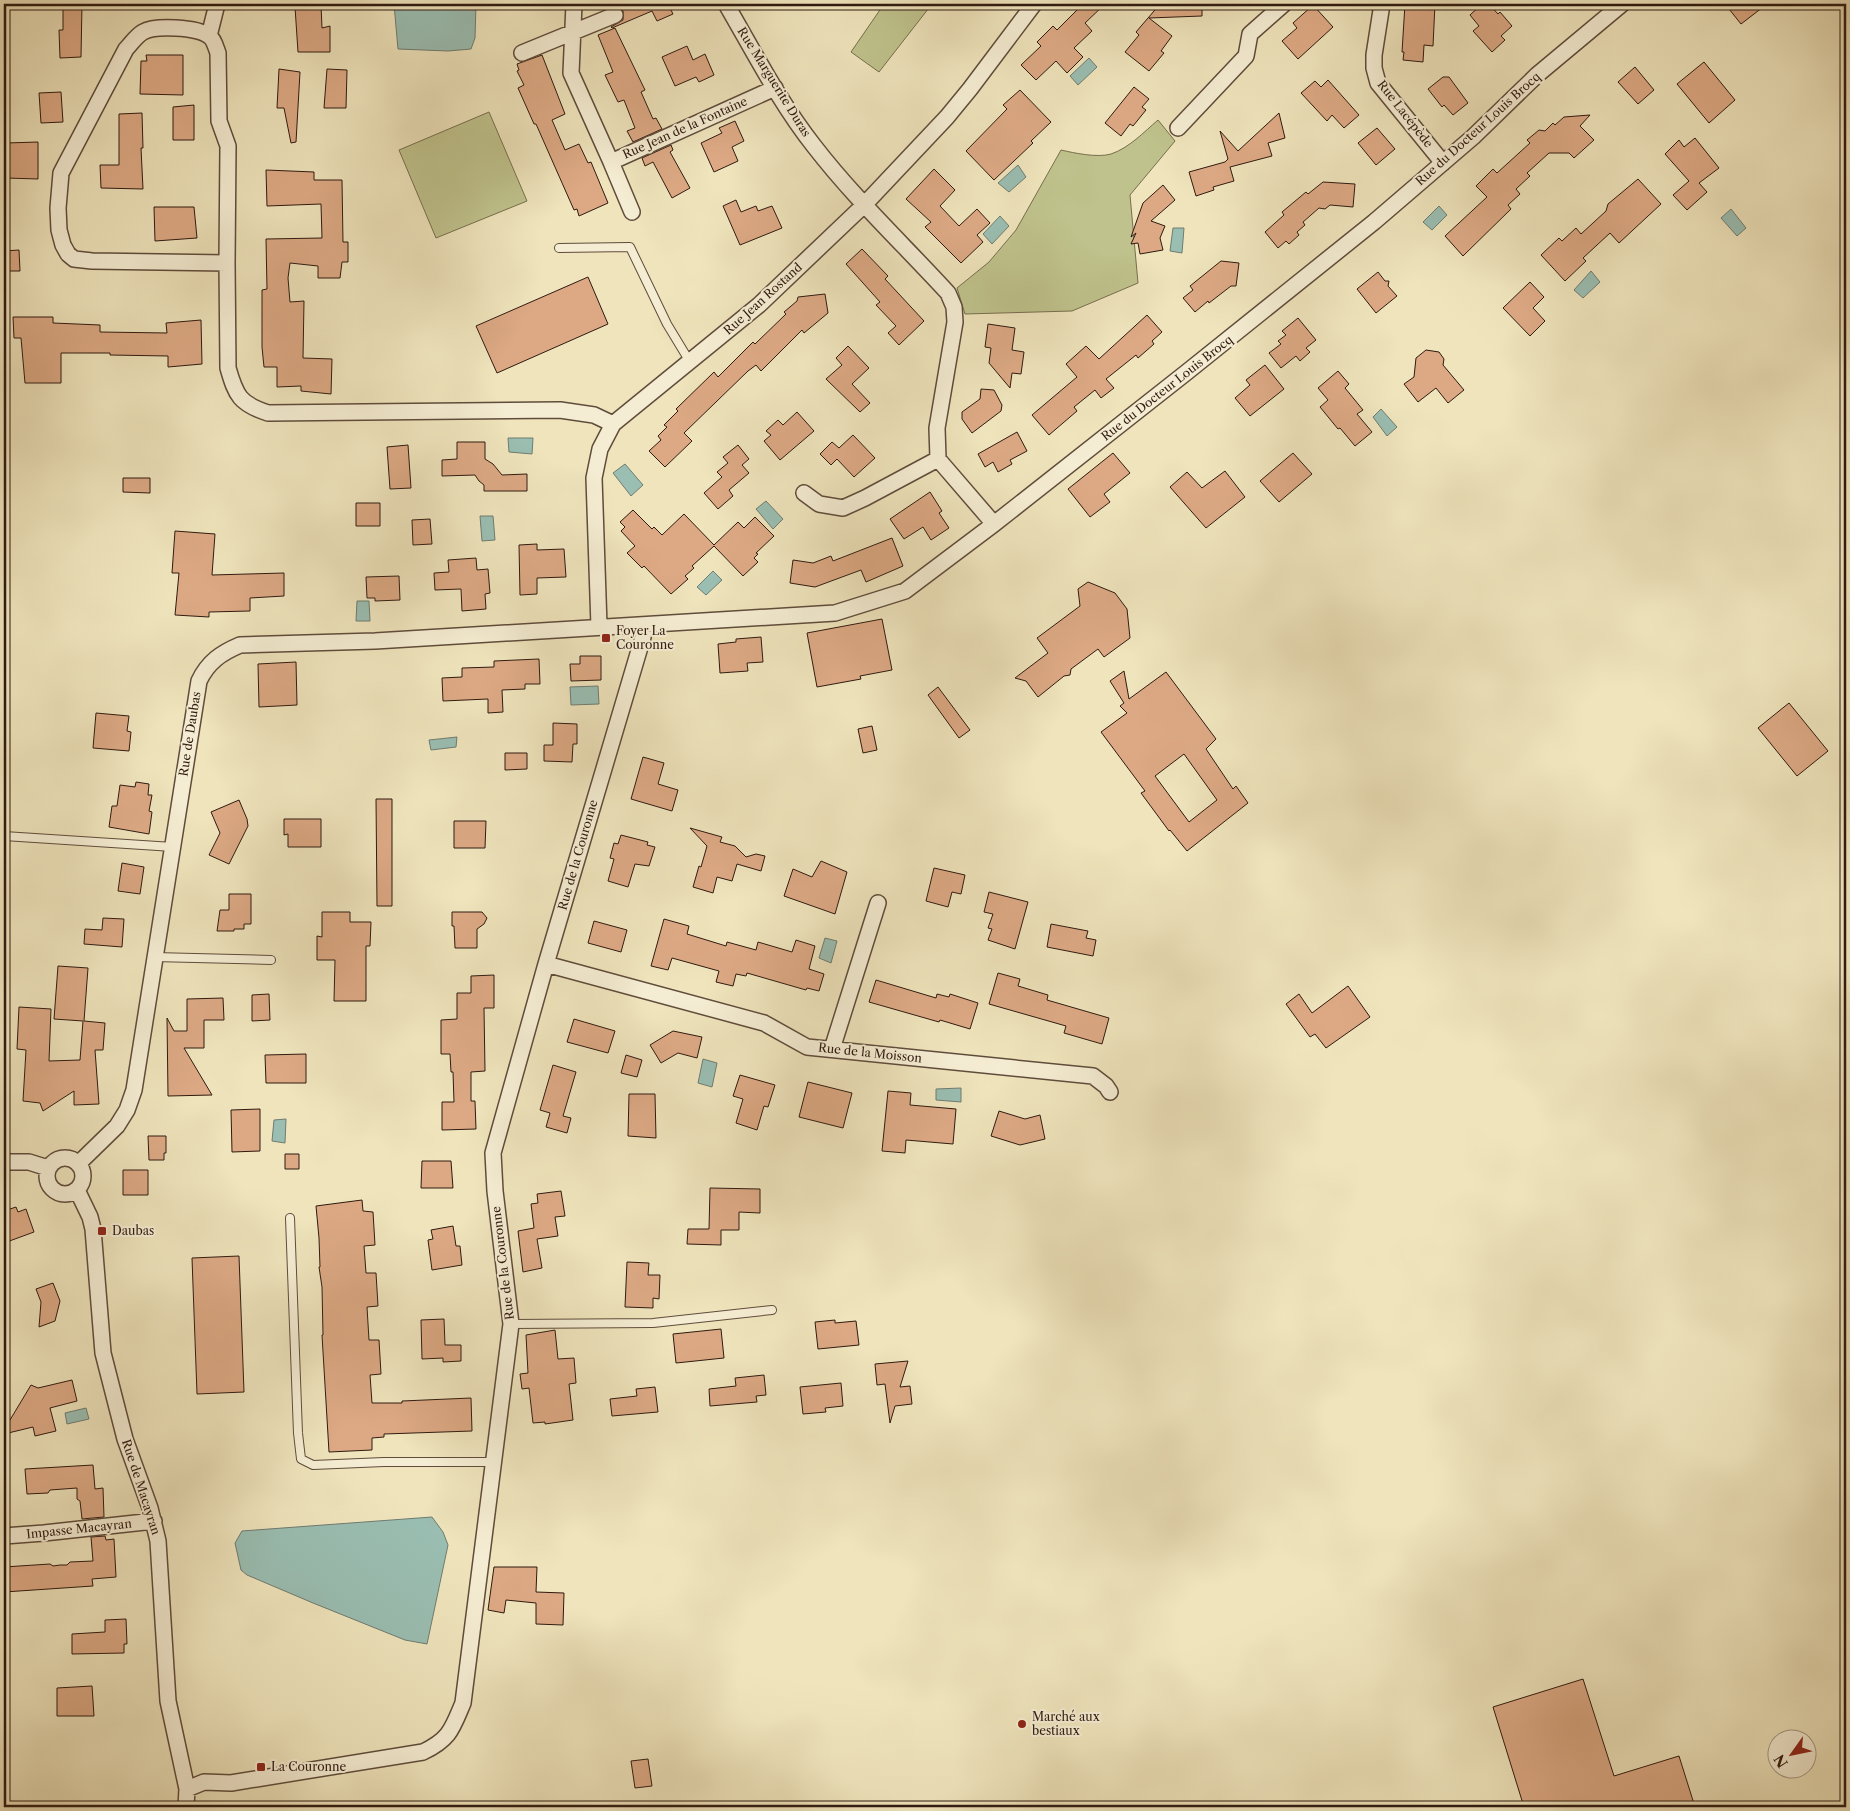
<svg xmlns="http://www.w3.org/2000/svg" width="1850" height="1811" font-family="'Libre Caslon Text',serif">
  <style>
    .green { fill: #bfc28c; stroke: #776e4e }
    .water { fill: #9abeb2; stroke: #6f7c71 }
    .building { fill: #dca984; stroke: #2f1a10; fill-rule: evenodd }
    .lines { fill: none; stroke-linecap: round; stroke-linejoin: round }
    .lane-casing { stroke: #5f4c3b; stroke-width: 10 }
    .street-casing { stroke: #5f4c3b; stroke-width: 18 }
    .lane { stroke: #f5edd3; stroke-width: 8 }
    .street { stroke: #f5edd3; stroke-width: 15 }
    .poi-dot { fill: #8f2418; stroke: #f5edd3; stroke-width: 2 }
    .labels { text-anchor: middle; stroke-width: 4; stroke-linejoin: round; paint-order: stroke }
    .street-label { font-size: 12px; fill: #2f1a10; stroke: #f5edd3 }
    .poi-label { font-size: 12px; fill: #2f1a10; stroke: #f5edd3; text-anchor: start }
  </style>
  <rect width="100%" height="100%" fill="#efe4bc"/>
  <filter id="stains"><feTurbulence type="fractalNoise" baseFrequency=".004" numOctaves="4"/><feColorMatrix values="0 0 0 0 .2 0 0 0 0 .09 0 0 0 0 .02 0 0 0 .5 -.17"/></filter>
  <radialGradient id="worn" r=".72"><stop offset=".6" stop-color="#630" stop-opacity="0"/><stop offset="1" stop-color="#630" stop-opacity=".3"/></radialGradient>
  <!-- green -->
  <path class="green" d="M884,4H932L879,72L851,52Z
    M489,112L527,201L436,238L399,150Z
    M1158,120L1175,141L1130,195L1138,283L1072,311L965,314L957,288L989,262L1016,230L1061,150C1074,153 1097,158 1111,154C1129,148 1144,132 1158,120Z"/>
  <!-- water -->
  <path class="water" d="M394,4H476L475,38L471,49L448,51L398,49Z
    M1089,58L1097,67L1078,85L1070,76Z
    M1018,165L1026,177L1009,192L998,183Z
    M1439,206L1447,215L1432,230L1423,222Z
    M1731,209L1746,228L1737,236L1721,218Z
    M1000,216L1009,226L992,244L983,234Z
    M1173,228H1184L1182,253L1170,251Z
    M1591,271L1600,282L1583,298L1574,290Z
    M1381,409L1397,427L1387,436L1373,417Z
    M508,438H533L532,454L509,452Z
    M625,464L643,485L631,496L613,473Z
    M766,501L783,519L773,529L756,509Z
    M480,516H493L495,540L482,541Z
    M713,571L722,580L706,595L697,587Z
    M357,601H369L370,621H356Z
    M598,686L599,704L571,705L570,687Z
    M457,737L456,747L431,750L429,740Z
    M825,938L837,941L831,963L819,958Z
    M703,1059L717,1063L712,1087L698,1083Z
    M961,1088V1102L936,1100V1089Z
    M286,1119L285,1143L272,1141L274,1120Z
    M86,1408L89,1419L67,1424L65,1413Z
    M432,1517L443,1532L448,1545L427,1644L405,1640L313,1603L247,1575L241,1570L235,1543L242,1531Z"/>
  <!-- building -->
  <path class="building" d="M63,4H82L81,57L60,58L59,30H63Z
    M601,4H668L673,14L657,21L652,11L612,28L611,27L623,20V11L616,6L604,9Z
    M1083,4H1105L1085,23L1092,31L1074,48L1083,57L1067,73L1056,61L1036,80L1021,65L1041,46L1037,42L1053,26L1057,30Z
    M1160,4H1202V16L1149,18L1172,36L1161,51L1164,53L1149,71L1125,52L1139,35L1136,32Z
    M1405,4H1435L1433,46L1424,45L1423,62L1403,60L1404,52H1402Z
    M1482,4H1489L1498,14L1500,12L1512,26L1501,36L1505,40L1492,52L1473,31L1479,26L1470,15Z
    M1725,4H1767L1741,24Z
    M321,5L322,28L330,26V52H298L295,7Z
    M1313,5L1333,27L1298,59L1282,41L1297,28L1293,23Z
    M615,28L645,90L641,92L653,119L656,118L662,129L633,142L627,131L635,128L624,100L618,102L605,75L613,72L598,35Z
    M687,46L693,60L705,54L714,75L699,82L696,77L675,86L662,57Z
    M146,55H183V95L140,94L141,61H147Z
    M542,55L565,114L552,120L565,150L579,144L588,163L591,162L608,203L579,216L577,209L574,210L536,124H534L518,88L524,85L517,71L519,70L517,64Z
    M1704,62L1735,100L1709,123L1677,84Z
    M1635,67L1654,90L1638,104L1618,82Z
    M279,69L300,72L296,142L291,143L284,108H277Z
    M327,69L347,70L346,108H324Z
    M1443,77H1449L1468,103L1453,115L1444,105L1442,107L1428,89Z
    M1328,80L1359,115L1344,128L1332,115L1327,121L1301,93L1315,81L1321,87Z
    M1134,87L1149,99L1142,107L1146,110L1133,126L1130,124L1121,136L1105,123Z
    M1020,90L1051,122L1031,141L1033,143L994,180L966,151L1007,109L1003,105Z
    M61,92L63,122L41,123L39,93Z
    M194,105V140H173V107Z
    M142,113L143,148H141L143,189L101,188L100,165H119V114Z
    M1279,113L1285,138L1268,143L1272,156L1230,167L1234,181L1213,187L1214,190L1196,196L1189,172L1225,162L1228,159L1220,131L1238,151Z
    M1590,115L1580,126L1594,140L1574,158L1569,153H1549L1527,173L1530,176L1516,189L1520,194L1508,205L1511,209L1463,256L1445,236L1487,197L1476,186L1493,169L1497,173L1530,143L1527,140L1539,130L1545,131L1553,123L1555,125L1564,117Z
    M735,121L744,141L732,147L738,161L714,172L701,143L722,133L719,128Z
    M1377,128L1395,149L1376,165L1358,143Z
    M1695,138L1719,168L1699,183L1707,192L1687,210L1673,195L1689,181L1665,154L1679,140L1684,147Z
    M38,142V179L6,178V143Z
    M671,145L673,150L670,152L690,188L672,198L653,162L645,166L642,158Z
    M934,169L955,190L940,206L959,226L977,209L990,223L977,235L983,242L961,263L925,227L931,222L906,199Z
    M266,170L314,172V180H342L343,242H348V262H342L340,278H318V266L290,263L288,278L290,302L304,301L303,358L332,359L331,394L301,391V386L277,387V367H264L262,347V290L267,289L266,239L322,238L321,204L267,206Z
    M1638,179L1661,204L1619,243L1610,233L1583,258L1586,261L1565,281L1541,255L1559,238L1562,241L1576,228L1581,234L1606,211L1608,204Z
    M1323,182L1355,184L1353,207L1330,205L1325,209L1319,208L1303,222L1305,225L1297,232L1299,235L1289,244L1286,241L1278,248L1265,232L1284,215L1282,212L1306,192L1308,194Z
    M1163,185L1175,200L1151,221L1165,226L1160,238L1163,250L1140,254L1138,243L1131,244L1136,233L1131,237L1143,203Z
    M736,200L741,212L756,206L758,211L772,206L782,228L740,245L723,206Z
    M154,207H194L197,238L155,241Z
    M862,249L888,276L885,279L924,321L899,345L888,333L896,326L876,305L880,302L846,264Z
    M19,250L20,271H4V251Z
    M1221,261L1239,263L1236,286H1231L1209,303L1208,301L1195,312L1183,298L1193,290L1190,286Z
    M1378,272L1385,281H1389L1388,286L1397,296L1376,313L1357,289Z
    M588,277L608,324L497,373L476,326Z
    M1530,282L1544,297L1533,308L1545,321L1530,336L1503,308Z
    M825,294L828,313L804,333L802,330L761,371L756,365L748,371L684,433L692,441L665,467L649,451L661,440L658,436L667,427L664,425L678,411L676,409L714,372L718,377L753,342L755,344L786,314L784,312L797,301L798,297Z
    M1147,315L1162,332L1152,341L1154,344L1138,358L1136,355L1106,379L1114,388L1101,398L1095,390L1074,407L1077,411L1049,435L1032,415L1077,377L1066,364L1086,346L1099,359Z
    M13,317H53V323L100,325V332L167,333L166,323L201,320L202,364L168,367V356L110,355V353H61V383H25L21,338H14Z
    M1298,318L1316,340L1306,348L1310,352L1300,361L1296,356L1281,368L1269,353L1281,344L1278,341L1286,335L1282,331Z
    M988,324L1015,328L1012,350L1024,352L1021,374L1012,373L1010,388L989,363L991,348L985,347Z
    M848,346L869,368L852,384L870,403L860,412L826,379L842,365L836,358Z
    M1426,350L1439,352L1444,359L1443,365L1464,390L1448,403L1436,388L1418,402L1404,384L1414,377L1416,358Z
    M1265,365L1284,389L1250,416L1235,398L1250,385L1246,380Z
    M1338,371L1349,384L1345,388L1363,410L1357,414L1372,432L1355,446L1340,428L1338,429L1320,407L1328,400L1318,388Z
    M981,389L994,390L1002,405L1001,411L972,433L962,419V412L980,399Z
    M797,412L814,431L780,460L764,441L771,435L766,431L778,420L783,425Z
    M1017,432L1027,451L1010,460L1012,464L998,472L993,462L985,467L978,454Z
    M853,435L875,458L854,477L837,459L831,465L820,454L832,442L839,448Z
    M457,442H485V459L493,464L502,475L527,474V491H484V485L479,481L475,475L442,476V460L457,459Z
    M408,445L411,488L390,489L387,447Z
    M738,445L749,459L742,465L749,473L729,490L733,496L718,509L704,493L722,477L717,472L728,463L723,457Z
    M1113,453L1130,473L1104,494L1110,502L1090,517L1068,489Z
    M1293,453L1312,474L1279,502L1260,481Z
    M1225,471L1245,497L1206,528L1170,487L1187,472L1202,488Z
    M123,478H150V493L123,492Z
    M930,492L942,511L939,513L949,528L931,540L923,527L904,539L890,519Z
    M356,503H380V526H356Z
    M633,510L652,529L654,527L662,535L684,514L714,545L738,522L744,528L755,517L774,536L756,553L758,554L754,558L758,562L743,576L714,546L692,566L694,568L685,576L688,579L671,594L644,566L642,568L627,553L635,546L621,531L625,527L620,522Z
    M430,519L432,544L413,545L412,520Z
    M175,531L215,534L212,575L284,573V596L250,598V611L209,612V617L175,615L179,573H172Z
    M892,538L903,566L866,582L861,570L815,587L790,583L793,560L813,563L831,556L833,561Z
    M537,544V550L564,549L566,577L537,578V594L520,595L519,545Z
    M476,558L477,570L488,569L490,593L485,594L486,609L462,611L461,589L435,590L434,573L449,572L448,560Z
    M399,576L400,600L375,601V598H367L366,577Z
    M1088,582L1115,593L1127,609L1130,638L1104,657L1098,649L1071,669L1070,675L1064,676L1038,697L1026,681L1015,678L1048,653L1037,638L1080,606L1078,589Z
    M882,619L892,670L860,676L861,679L817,687L807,633Z
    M761,637L763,662L747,663L748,671L720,673L718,644L736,642V639Z
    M580,656H601V680L571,681L570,664H580Z
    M539,659L540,684H525V689L502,690L503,712L488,713V699L443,701L442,678L462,677V668L494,667V661Z
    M296,662L297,705L259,707L258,664Z
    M1124,671L1129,699L1166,672L1216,739L1206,749L1233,789L1236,786L1248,803L1187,851L1170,830L1169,831L1141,793L1145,791L1101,732L1127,713L1120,706L1124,703L1110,681ZM1184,754L1217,800L1189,822L1155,776Z
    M938,687L970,730L959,738L928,695Z
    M1789,703L1828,751L1797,776L1758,728Z
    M96,713L129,716L127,731L131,732L129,751L93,748Z
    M553,723L577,724V744H573L572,762L544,761V745H553Z
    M872,726L877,750L863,753L858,729Z
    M505,753H527V769L505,770Z
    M643,757L664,763L658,784L678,790L672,811L631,799Z
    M136,782L149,784L148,795H152L149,811L152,812L149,834L109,827L112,806H117L120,785L135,787Z
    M376,799H392V906H377Z
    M239,800L247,819L248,826L229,864L209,855L220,833L211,812Z
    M284,819H321V847H288V834L284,835Z
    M454,821H486L485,848H454Z
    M690,828L722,837L720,842L735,846L746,857L756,854L765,856L761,871L737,864L732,881L717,877L713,893L693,887L699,866L701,867L707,846Z
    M621,835L648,842L647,845L655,847L649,866L635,864L628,887L608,881L614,859L610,858L614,843L618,844Z
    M821,861L847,872L835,914L784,896L793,869L812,877Z
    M122,863L144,867L140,894L118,891Z
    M934,868L965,875L961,894L952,892L948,907L926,901Z
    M989,892L1028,902L1015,949L988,940L992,929L988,928L993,914L984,912Z
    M229,894H251V924H244V929H234V931H217L220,910H229Z
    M322,912H350V922H371L370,946H366V1001H334L335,960H317V936L322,937Z
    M452,912H482L487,918L484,924L477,929V948H455L454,926H452Z
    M103,918L124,919L122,947L84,944L85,929L102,930Z
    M664,919L689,926L687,934L726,946L727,942L756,950L758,942L792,952L796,940L815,946L809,969L824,974L819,991L807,988L806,990L747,973L746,976L736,974L733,986L716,982L719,971L672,958L668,970L651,966Z
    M594,921L627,930L621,952L588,943Z
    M1051,924L1088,931L1086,938L1096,940L1093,956L1047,947Z
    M58,966L88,968L84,1021L105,1023L103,1050H95L99,1104L74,1105V1091L43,1111L40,1103L23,1101L26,1050L17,1049L19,1007L51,1009L49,1061L80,1060L83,1021L54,1019Z
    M998,973L1020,979L1018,986L1048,995L1047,1000L1109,1018L1102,1044L1064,1033L1066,1026L989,1004Z
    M494,975V1008H484L485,1071L471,1072V1101H475L476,1129L442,1130V1102H454L453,1072H451L450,1054H441V1020L457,1019V993H471V976Z
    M876,980L936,998L937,994L949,997L950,994L978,1003L970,1029L940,1020L939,1022L869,1002Z
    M1348,986L1370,1017L1326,1048L1315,1034L1310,1037L1286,1004L1299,994L1312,1013Z
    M269,994L270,1020L252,1021V995Z
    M223,998L224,1020H204V1048H184L212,1095L168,1096L167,1018L174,1031H187V999Z
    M574,1019L615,1031L608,1053L567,1042Z
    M673,1031L702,1037L697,1058L678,1053L661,1063L650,1045Z
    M306,1054V1083H266L265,1055Z
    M626,1055L642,1060L637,1077L621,1073Z
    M553,1065L576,1072L563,1116L571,1118L567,1133L546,1127L550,1113L540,1110Z
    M740,1075L775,1085L768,1107L764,1106L757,1130L736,1123L743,1099L733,1096Z
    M808,1082L852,1093L843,1128L799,1117Z
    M888,1091L911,1093L910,1105L956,1109L953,1144L906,1140L905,1153L882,1151Z
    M629,1094H655L656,1138L628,1136Z
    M260,1109V1151L232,1152L231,1110Z
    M999,1111L1025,1119L1040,1115L1045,1139L1020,1145L991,1136Z
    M148,1136H166V1153H164V1160H149Z
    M285,1154H299V1169H285Z
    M422,1161H451L453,1188H421Z
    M123,1170H148V1195H123Z
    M710,1188L760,1189V1213L739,1212V1230H721V1245L687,1244L688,1229H709Z
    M561,1191L565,1216L555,1217L558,1236L537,1239L542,1268L523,1272L518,1231L534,1228L531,1204L538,1203L537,1194Z
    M362,1200L363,1211L373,1212L375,1245L364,1246L366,1273H376L378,1306L367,1307L369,1340H379L381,1374L370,1375L372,1403H402V1401L471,1398L472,1431L384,1434V1437L372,1438V1450L329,1452L322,1335H323L322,1287L319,1267H320L319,1238L316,1206Z
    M16,1207L18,1212L26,1209L34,1232L4,1243V1211Z
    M453,1226L456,1246H460L462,1265L432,1270L428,1240L433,1239L431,1230Z
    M239,1256L244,1392L197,1394L192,1258Z
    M627,1262L649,1263L648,1275H660L659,1299L653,1298V1308L625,1307Z
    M53,1283L60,1301L55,1321L39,1327L41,1302L36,1289Z
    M444,1319L445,1345H461V1361L443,1362V1358L422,1359L421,1320Z
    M835,1320V1323L856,1321L859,1345L818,1349L815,1322Z
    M721,1329L724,1358L676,1363L673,1334Z
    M555,1330L558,1359L574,1358L576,1383L569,1384L573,1420L545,1424V1422L533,1423L529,1388L522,1389L520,1374L528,1373L526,1335Z
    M908,1361L900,1387L910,1386L912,1404L895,1406L890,1423L885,1384L877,1385L875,1364Z
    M764,1375L766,1395L756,1396L757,1402L710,1406L709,1389L736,1386L735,1378Z
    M72,1380L77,1401L50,1408L56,1431L35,1436L33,1427L4,1434V1430L31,1385L38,1388Z
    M841,1383L843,1406L825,1408L826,1412L803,1414L800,1387Z
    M655,1387L658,1412L612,1416L610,1399L637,1396L636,1389Z
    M93,1465L95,1489L103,1488L104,1517L82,1519L80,1501L77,1499V1488L50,1490L48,1493L27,1494L25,1469Z
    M105,1536L106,1540L114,1539L116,1577L92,1579L93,1586L4,1592V1567L50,1564L53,1566L60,1565H67L70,1562L93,1561L91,1537Z
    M494,1567H537L536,1592L564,1593L563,1625L536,1624V1603L506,1600L504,1613L488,1610Z
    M126,1619L127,1644H124V1653L72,1654V1634L105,1632V1620Z
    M1583,1679L1614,1776L1679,1756L1695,1807H1524L1493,1707Z
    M92,1686L94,1716H57V1688Z
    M648,1759L652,1786L635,1788L631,1761Z"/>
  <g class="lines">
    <defs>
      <path id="lane" d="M559,248L630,247L667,324L690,362
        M4,836L173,847
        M154,957L271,960
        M290,1218L298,1433L301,1459L313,1465L384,1462H493
        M511,1324L653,1323L772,1310"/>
      <path id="street" d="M574,4L571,73L611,162L775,88
        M726,4C754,52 780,103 814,146C855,199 903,244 948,293L954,307L955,322L937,428L938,459L994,524
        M1382,4L1374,55V68L1378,83L1443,163
        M209,36L217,4
        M522,53L615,15
        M1178,128L1246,56L1250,34L1284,4
        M611,162L632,212
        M227,263L92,261L74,259L68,254L63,245L59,230L58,208L61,173L126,49C131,44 136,36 143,32C155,25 197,27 209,36C214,39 216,48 218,53L219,121L228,146L227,263L228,368C236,396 240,404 268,413L560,410L594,415L613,424
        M804,493L819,504L843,508L865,498L938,459
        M599,626L594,478L600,449L613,424L759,305L864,205L947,117L970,89L1034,4
        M546,964L764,1023L807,1047L1093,1076L1106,1086L1110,1092
        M832,1049L878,903
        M47 1176a18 18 0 1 1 36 0a18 18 0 1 1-36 0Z
        M4,1162H29L48,1168
        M78,1164L117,1126L127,1110L134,1090L199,681C208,662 221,653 240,645L375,641L835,613L905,591L994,524L1187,372L1374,222L1473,137L1537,75L1622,4
        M77,1190L90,1217L93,1229L103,1353L125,1439L150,1508L158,1541L168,1701L187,1789L186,1807
        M4,1536L44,1533L154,1521
        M187,1789L204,1782L231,1783L423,1752C450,1739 452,1729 463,1703L511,1324L495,1191L493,1153L546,964L643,637L645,625"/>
    </defs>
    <!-- lane casing -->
    <use href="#lane" class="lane-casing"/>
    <!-- street casing -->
    <use href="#street" class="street-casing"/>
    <!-- lane -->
    <use href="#lane" class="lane"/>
    <!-- street -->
    <use href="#street" class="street"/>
  </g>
  <!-- markers -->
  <g class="poi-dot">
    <rect x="601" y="633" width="10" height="10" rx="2.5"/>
    <rect x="97" y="1226" width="10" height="10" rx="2.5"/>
    <circle cx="1022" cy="1724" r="5"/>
    <rect x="256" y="1762" width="10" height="10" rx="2.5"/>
  </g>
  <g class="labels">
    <!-- street labels -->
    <g class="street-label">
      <text transform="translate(774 82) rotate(58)" y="4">Rue Marguerite Duras</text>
      <text transform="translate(1405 114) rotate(52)" y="4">Rue Lacépède</text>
      <text transform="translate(685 128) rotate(-24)" y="4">Rue Jean de la Fontaine</text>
      <text transform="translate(1478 129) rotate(-42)" y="4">Rue du Docteur Louis Brocq</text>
      <text transform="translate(763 299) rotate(-42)" y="4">Rue Jean Rostand</text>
      <text transform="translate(1167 388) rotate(-38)" y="4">Rue du Docteur Louis Brocq</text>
      <text transform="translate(190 734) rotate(-81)" y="4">Rue de Daubas</text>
      <text transform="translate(578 855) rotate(-74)" y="4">Rue de la Couronne</text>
      <text transform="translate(870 1053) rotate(6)" y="4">Rue de la Moisson</text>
      <text transform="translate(503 1263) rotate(-97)" y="4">Rue de la Couronne</text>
      <text transform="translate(141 1487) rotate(72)" y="4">Rue de Macayran</text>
      <text transform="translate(79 1529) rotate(-6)" y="4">Impasse Macayran</text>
    </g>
    <!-- poi labels -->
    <g class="poi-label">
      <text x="616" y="635">Foyer La<tspan x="616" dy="14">Couronne</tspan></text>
      <text x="112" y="1235">Daubas</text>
      <text x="1032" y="1721">Marché aux<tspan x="1032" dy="14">bestiaux</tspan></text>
      <text x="271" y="1771">La Couronne</text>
    </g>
  </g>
  <!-- margin -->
  <rect width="1850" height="1811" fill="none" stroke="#efe4bc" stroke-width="20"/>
  <rect x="5" y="5" width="1840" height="1801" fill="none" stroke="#2f1a10" stroke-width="2.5"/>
  <rect x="10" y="10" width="1830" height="1791" fill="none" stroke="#2f1a10"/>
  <!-- north arrow -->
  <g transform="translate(1792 1754) rotate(237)"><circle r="24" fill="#f5edd3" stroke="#a69985"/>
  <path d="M0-4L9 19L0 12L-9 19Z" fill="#8f2418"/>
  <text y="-8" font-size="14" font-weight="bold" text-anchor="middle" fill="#2f1a10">N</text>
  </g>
  <rect width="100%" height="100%" filter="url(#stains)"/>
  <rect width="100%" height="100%" fill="url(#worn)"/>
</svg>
